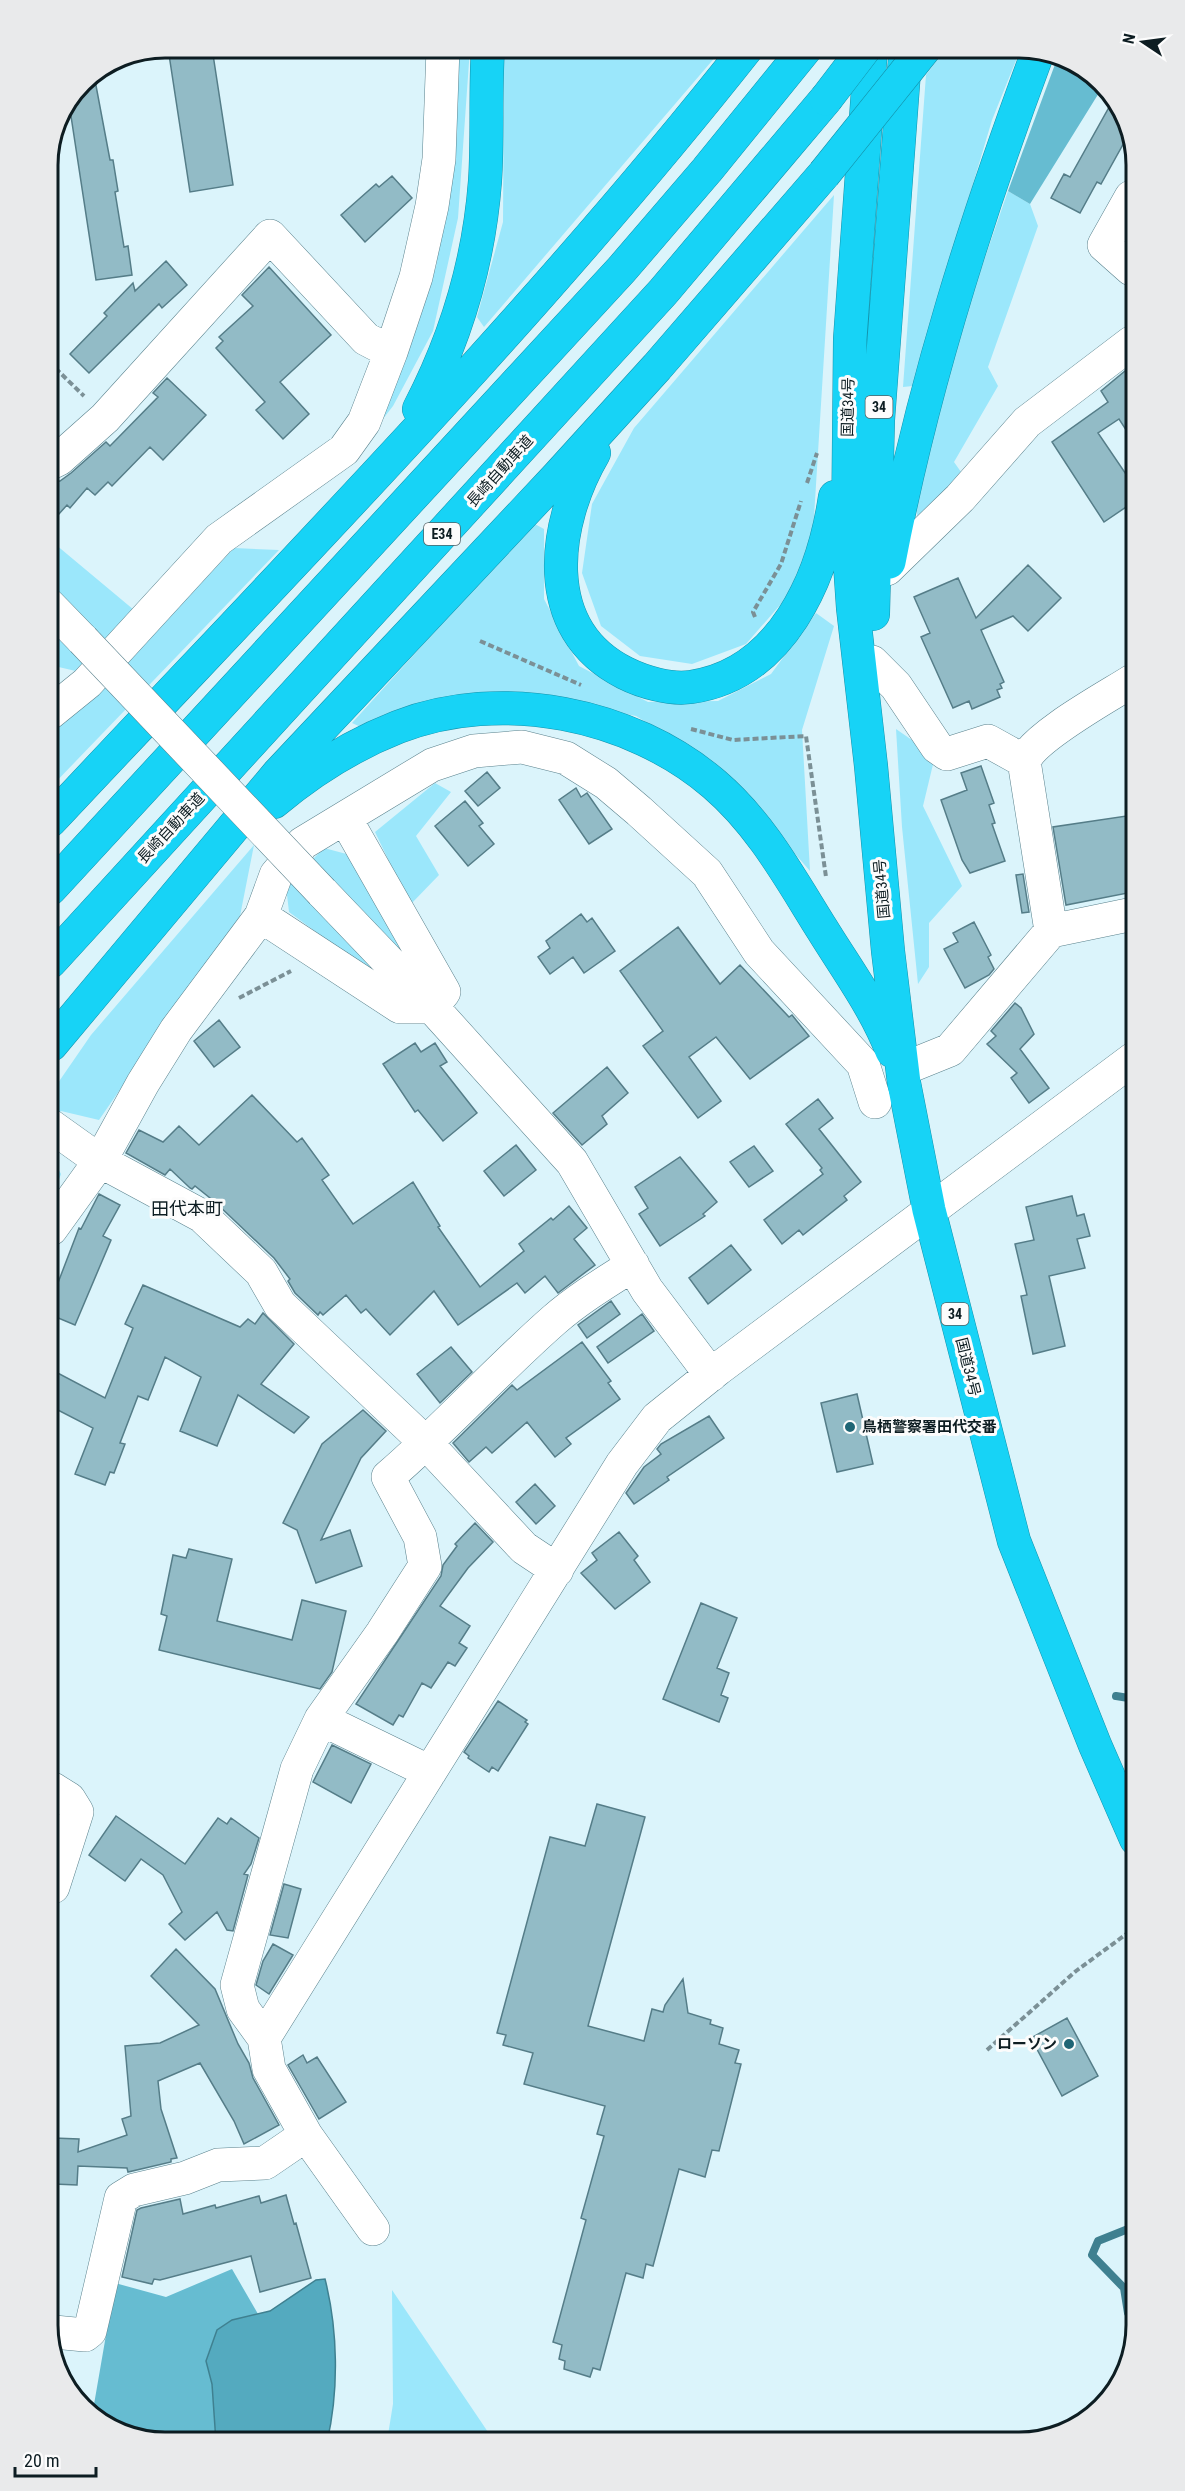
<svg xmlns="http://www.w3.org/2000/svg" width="1185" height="2491" font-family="'Roboto Condensed','Noto Sans JP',sans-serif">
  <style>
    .green { fill: #9be7fb }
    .forest { fill: #66bcd1 }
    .water { fill: #54aabf; stroke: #3f8090; stroke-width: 1.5 }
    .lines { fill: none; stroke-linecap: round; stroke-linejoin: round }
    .stream { stroke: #3f8090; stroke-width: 8 }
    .building { fill: #92bbc6; stroke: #557d88; stroke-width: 1.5 }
    .minor-casing { stroke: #5a828d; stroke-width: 34 }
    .highway-casing { stroke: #1493ac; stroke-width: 34 }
    .path { stroke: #7b9096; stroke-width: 4; stroke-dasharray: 6 3; stroke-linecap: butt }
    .minor { stroke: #fff; stroke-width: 33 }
    .highway { stroke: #17d3f6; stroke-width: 33 }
    .minor-bridge-casing { stroke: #5a828d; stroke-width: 34; stroke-linecap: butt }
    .highway-bridge-casing { stroke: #1493ac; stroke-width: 34; stroke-linecap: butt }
    .minor-bridge { stroke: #fff; stroke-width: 33 }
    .highway-bridge { stroke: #17d3f6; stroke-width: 33 }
    .poi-dot { fill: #1f6575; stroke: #fcfcfc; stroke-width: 2 }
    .labels { text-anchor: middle; stroke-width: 6; stroke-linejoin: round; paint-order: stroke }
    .shield { fill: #fcfcfc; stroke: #556063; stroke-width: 1.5 }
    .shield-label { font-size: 14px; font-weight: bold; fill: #0d1d22 }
    .street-label { font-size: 15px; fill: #0d1d22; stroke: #fcfcfc }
    .poi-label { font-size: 15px; font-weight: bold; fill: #0d1d22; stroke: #fcfcfc; text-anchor: start }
    .quarter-label { font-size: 18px; fill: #0d1d22; stroke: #fcfcfc }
    .rim { fill: none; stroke: #0d1d22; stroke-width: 3 }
  </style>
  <rect width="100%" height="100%" fill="#dbf4fb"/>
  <!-- green -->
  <path class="green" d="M456,48H470L458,218L433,331L393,406L372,433L436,267L451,166Z
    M504,48H723L484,327L477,317L503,222Z
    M946,48H1021L992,120L913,386L903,387L926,75Z
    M1008,191L1030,204L1038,226L988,367L998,386L954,462L966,479L919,529L914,491L959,333Z
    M834,195L813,533L787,597L746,644L692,664L640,656L601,626L582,573L592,504L634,428Z
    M533,523L544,529V599L579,666L648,702L718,701L771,674L816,613L834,626L802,730L810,871L720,768L636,716L535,696L442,698L363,728L352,723Z
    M49,539L134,610L80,672L50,665Z
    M234,548L279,550L50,788V732L97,695Z
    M896,729L935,756L923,806L962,886L929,923V967L918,984L902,827Z
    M435,783L451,792L416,836L439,875L410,905L375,832Z
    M254,845L240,916L99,1120L61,1111L51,1122V1093L91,1035Z
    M324,848L354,856L425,982L400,994L289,912L286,886Z
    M51,1155L61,1174L51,1203Z
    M392,2290L490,2435L509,2440L387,2441L393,2404Z"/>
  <!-- forest -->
  <path class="forest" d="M1057,59L1091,72L1102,88L1030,204L1008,191Z
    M232,2269L258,2314L232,2320L217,2330L206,2360L212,2384L216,2442L157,2443L94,2419L92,2416L115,2283L166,2297Z"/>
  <!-- water -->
  <path class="water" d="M325,2279C338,2330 339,2391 327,2442H216L212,2384L206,2361L217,2330L232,2320L270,2311L316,2280Z"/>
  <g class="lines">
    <!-- stream -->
    <path class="stream" d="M1133,1107V1108
      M1116,1696L1135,1699
      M1129,2193L1133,2227L1098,2241L1092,2255L1124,2288L1128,2313L1137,2324"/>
  </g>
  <!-- building -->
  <path class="building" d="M168,48H212L233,185L190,192Z
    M94,75L110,160H113L118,191L115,192L124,247L128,246L132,275L96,280L69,103L83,82Z
    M1112,102L1131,130L1101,184L1097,182L1080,213L1051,198L1064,174L1070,177Z
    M392,176L412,198L365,242L341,215L376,184L379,187Z
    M166,261L187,285L162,308L159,304L89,373L70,354L107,316L104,313L133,283L135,291Z
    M269,267L331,335L280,382L309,414L283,439L256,410L265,402L216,348L223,341L219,337L253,306L242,295Z
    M1131,366L1132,439L1119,419L1098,433L1132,483V503L1104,522L1052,442L1108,402L1101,391Z
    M167,378L206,415L163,460L150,447L112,486L108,482L95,495L87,488L70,508L67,505L49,525V483L60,481L71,473L106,442L110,446L158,397L153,393Z
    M1028,565L1061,598L1028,631L1013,616L981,630L1004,682L1000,684L1002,688L997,690L1000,697L972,709L969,701L953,708L921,637L930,633L914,597L958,578L976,618Z
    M981,766L994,803L989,805L995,823L992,824L1005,861L970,873L962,860L941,800L967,790L961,773Z
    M487,772L500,788L478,806L465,791Z
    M576,788L581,797L587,793L612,829L589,844L559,800Z
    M465,801L483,823L479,826L494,844L468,866L435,826Z
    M1133,815V892L1066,905L1053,827Z
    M1023,874L1029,912L1022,913L1016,875Z
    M581,914L587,922L592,918L615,951L584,973L573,957L550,974L538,957L550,948L546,941Z
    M974,922L991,955L988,957L994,969L989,975L965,988L944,949L958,942L953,933Z
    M678,927L720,984L740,965L789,1017L792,1015L809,1036L750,1079L716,1037L689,1057L721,1101L698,1118L643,1046L663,1031L620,971Z
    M1015,1003L1021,1008L1034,1034L1020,1049L1049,1088L1029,1103L1011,1078L1017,1073L987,1044L996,1036L991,1031Z
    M219,1020L240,1047L214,1067L194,1041Z
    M415,1043L421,1052L435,1043L447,1062L440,1066L477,1113L443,1141L418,1110L415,1112L383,1064Z
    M607,1067L628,1093L602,1116L607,1124L582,1145L553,1113Z
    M252,1095L297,1142L302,1138L329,1175L322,1180L353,1224L413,1182L440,1226L438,1227L480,1287L524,1251L519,1244L551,1218L553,1220L569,1206L587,1228L574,1239L595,1265L558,1293L545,1276L525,1293L517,1283L458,1325L434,1291L390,1335L366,1309L361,1313L346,1295L323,1315L320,1312L318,1315L295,1293L288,1281L290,1279L274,1258L215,1202L195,1186L192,1189L190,1188L170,1169L165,1175L126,1153L139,1130L163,1142L179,1126L199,1145Z
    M818,1099L833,1118L819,1129L861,1182L844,1196L847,1200L803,1235L799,1230L782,1244L764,1220L823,1174L820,1170L822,1168L786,1124Z
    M516,1145L536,1170L504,1196L484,1171Z
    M754,1146L773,1171L749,1187L730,1162Z
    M680,1157L717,1202L703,1214L705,1216L660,1246L639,1214L648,1208L635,1187Z
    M99,1194L120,1205L103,1236L111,1240L75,1325L51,1315V1301L79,1228L81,1229Z
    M1072,1196L1077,1216L1084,1214L1090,1236L1077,1239L1085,1268L1049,1276L1065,1346L1033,1354L1021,1296L1027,1295L1015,1244L1034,1240L1026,1207Z
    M731,1245L751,1270L708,1304L689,1278Z
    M143,1285L240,1327L248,1319L255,1324L263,1313L294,1344L261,1384L309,1417L294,1433L238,1395L217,1446L180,1431L201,1377L165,1357L148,1400L138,1396L120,1443L125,1444L114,1473L110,1472L105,1485L75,1474L93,1428L52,1407V1370L105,1398L133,1328L125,1324Z
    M611,1301L620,1314L587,1338L578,1325Z
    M642,1314L654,1331L608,1363L597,1347Z
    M582,1342L611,1381L608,1383L620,1399L566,1438L571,1444L555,1457L527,1422L492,1453L486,1447L469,1462L453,1443L512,1385L517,1390Z
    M451,1347L472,1372L440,1403L417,1374Z
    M857,1394L873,1464L837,1472L821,1403Z
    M363,1410L386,1431L361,1458L321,1540L350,1530L362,1566L316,1583L297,1530L283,1523L322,1444Z
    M709,1416L724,1438L667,1477L669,1480L634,1504L626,1493L644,1467L661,1454L657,1449L661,1444Z
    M535,1484L555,1506L536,1524L516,1502Z
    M475,1523L493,1542L468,1568L440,1606L470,1626L459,1643L467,1648L455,1666L448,1662L431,1688L422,1683L403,1717L399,1715L393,1725L356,1704L441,1576L443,1565L457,1546L455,1544Z
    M619,1532L638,1556L634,1560L650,1582L615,1609L581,1573L597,1560L592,1553Z
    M189,1549L232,1559L217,1621L292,1640L302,1600L346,1611L332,1672L320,1689L159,1650L167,1616L161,1614L173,1555L186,1558Z
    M701,1603L737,1618L717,1668L729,1673L721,1695L728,1698L719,1722L663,1699Z
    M498,1701L527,1720L525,1722L528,1724L498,1771L492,1767L489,1772L468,1758L469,1756L464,1752Z
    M332,1745L371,1764L351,1803L313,1782Z
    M597,1804L645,1817L588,2026L644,2041L652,2009L663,2012L665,2005L683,1979L688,2013L711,2020L710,2024L723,2028L719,2044L739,2050L735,2063L741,2064L719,2151L712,2150L705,2177L679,2169L653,2266L646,2264L643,2278L626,2273L600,2370L593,2368L590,2377L564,2369L565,2361L559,2359L562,2345L553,2342L586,2220L581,2218L604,2136L597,2134L605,2106L524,2084L533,2053L503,2045L506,2035L497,2033L550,1837L585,1846Z
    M116,1816L185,1864L218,1818L227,1824L231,1818L259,1838L251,1864L244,1874L248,1875L233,1931L227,1930L217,1912L185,1940L169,1924L182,1912L163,1875L141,1859L125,1881L89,1855Z
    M284,1884L301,1889L288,1938L270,1935Z
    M273,1944L293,1955L269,1994L256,1985L263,1961Z
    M176,1949L215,1989L238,2044L249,2063L253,2078L279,2125L244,2144L234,2121L200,2063L158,2081L161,2109L177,2158L171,2159V2162L128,2172L127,2168L78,2166L77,2185L54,2184V2138L79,2139L78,2152L127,2135L122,2119L131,2116L125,2046L160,2043L199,2025L151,1976Z
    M1067,2018L1098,2076L1062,2096L1031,2038Z
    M303,2055L307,2063L317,2057L346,2102L319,2119L288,2065Z
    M286,2195L294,2224L296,2223L311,2278L260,2292L251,2256L160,2280L154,2279L152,2284L122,2277L137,2210L141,2208L180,2199L183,2214L215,2205L216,2208L259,2196L261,2203Z"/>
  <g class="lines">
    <defs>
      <path id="minor" d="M1131,197L1104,245L1131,269
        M49,464L59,459L105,418L270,236L366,339L391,352
        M887,569L960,498L1027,422L1131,343
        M49,605L83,640
        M872,662L896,686L937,747L947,754L988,741L1024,761
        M50,713L87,683L219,539L344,450L364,422L391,352L416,277L432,206L439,159L443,48
        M322,892L432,1007L572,1162L647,1290L711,1375
        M261,916L400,1007H432L444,992L345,818
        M1051,931L1024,761C1035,736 1107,697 1132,681
        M903,1069L950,1050L1051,931L1133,914
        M51,1126L100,1161L202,1216L261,1272L280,1305L427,1444L524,1548L557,1570
        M51,1229L100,1161L143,1083L176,1030L261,916L276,875L303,843L432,765L474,751L522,747L566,758L606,783L639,811L707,873L759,952L863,1064L875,1102
        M321,1719L430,1772
        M53,1789L69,1799L77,1812L53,1887
        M264,2038L243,2009L237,1985L297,1769L321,1719L382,1633L425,1566L420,1537L388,1477C446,1427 497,1370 554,1320C578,1299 606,1282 633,1265
        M373,2229L306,2135L269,2069L264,2038L622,1464L657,1418L718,1369L1133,1059
        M54,2332L85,2335L90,2331L121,2198L134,2190L185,2178L218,2165L265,2163L306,2135"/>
      <path id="highway" d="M871,48L850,339L848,535L853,608L871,766L888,951L904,1083L929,1210L1014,1541L1095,1745L1136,1839
        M419,409C456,338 479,261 485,181C488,137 485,92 488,48
        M594,453C553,523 537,629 625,673C643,682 670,690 691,687C782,674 823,578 835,497
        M889,562C922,388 976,218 1038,52
        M873,614L878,420L905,58
        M274,802C312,770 352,745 398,727C501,687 631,713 714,784C761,824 790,878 822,929C846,968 875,1007 892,1051
        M50,821C287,568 532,320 747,48
        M50,889L622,269L707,170L806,48
        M50,962L663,292L826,99
        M51,1045L278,774L558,476L657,367L824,174"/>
    </defs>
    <!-- minor casing -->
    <use href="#minor" class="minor-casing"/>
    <!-- highway casing -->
    <use href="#highway" class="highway-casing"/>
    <!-- path -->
    <path class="path" d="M49,362L84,396
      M807,483L817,453
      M755,617L753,612L781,564L801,501
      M480,641L581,685
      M691,729L733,740L806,736L826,877
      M239,998L291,971
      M987,2050L1076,1971L1136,1927"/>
    <!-- minor -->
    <use href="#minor" class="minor"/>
    <!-- highway -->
    <use href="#highway" class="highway"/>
    <defs>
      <path id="minor-bridge" d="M83,640L322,892"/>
      <path id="highway-bridge" d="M826,99L865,48
        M824,174L925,48"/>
    </defs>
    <!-- minor-bridge casing -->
    <use href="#minor-bridge" class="minor-bridge-casing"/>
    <!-- highway-bridge casing -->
    <use href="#highway-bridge" class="highway-bridge-casing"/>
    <!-- minor-bridge -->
    <use href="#minor-bridge" class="minor-bridge"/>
    <!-- highway-bridge -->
    <use href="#highway-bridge" class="highway-bridge"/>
  </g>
  <!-- markers -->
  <g class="poi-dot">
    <circle cx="850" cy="1427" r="6"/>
    <circle cx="1069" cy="2044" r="6"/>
  </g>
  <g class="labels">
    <!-- shield labels -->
    <g class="shield">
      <rect x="865.5" y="396" width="27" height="22" rx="4.5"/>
      <rect x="424" y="523" width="36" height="22" rx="4.5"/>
      <rect x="941.5" y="1303" width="27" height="22" rx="4.5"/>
    </g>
    <g class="shield-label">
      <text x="879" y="412">34</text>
      <text x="442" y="539">E34</text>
      <text x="955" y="1319">34</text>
    </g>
    <!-- street labels -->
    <g class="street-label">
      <text transform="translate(848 407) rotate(-89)" y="5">国道34号</text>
      <text transform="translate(500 471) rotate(-48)" y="5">長崎自動車道</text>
      <text transform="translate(171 828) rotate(-47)" y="5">長崎自動車道</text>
      <text transform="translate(882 889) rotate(-95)" y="5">国道34号</text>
      <text transform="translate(968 1367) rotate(76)" y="5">国道34号</text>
    </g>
    <!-- poi labels -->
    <g class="poi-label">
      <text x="862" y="1432">鳥栖警察署田代交番</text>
      <text x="1057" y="2049" text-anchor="end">ローソン</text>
    </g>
    <!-- quarter labels -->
    <g class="quarter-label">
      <text x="187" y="1215">田代本町</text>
    </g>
  </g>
  <!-- crop -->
  <path d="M0 0H1185V2491H0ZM165 58H1019A107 107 0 0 1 1126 165V2325A107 107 0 0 1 1019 2432H165A107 107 0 0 1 58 2325V165A107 107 0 0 1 165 58Z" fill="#e9eaeb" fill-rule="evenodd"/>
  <path class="rim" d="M165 58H1019A107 107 0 0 1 1126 165V2325A107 107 0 0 1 1019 2432H165A107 107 0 0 1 58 2325V165A107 107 0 0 1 165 58Z"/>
  <!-- north arrow -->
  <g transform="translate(1143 42) rotate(283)" stroke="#fcfcfc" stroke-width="4.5" paint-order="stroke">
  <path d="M0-4.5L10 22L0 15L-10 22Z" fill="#0d1d22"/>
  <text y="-9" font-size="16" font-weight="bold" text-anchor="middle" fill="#0d1d22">N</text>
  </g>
  <!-- scale -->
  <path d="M15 2467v9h81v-9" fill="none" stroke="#0d1d22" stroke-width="3"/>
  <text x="24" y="2467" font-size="18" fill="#0d1d22" stroke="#fcfcfc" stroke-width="4.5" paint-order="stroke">20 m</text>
</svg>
